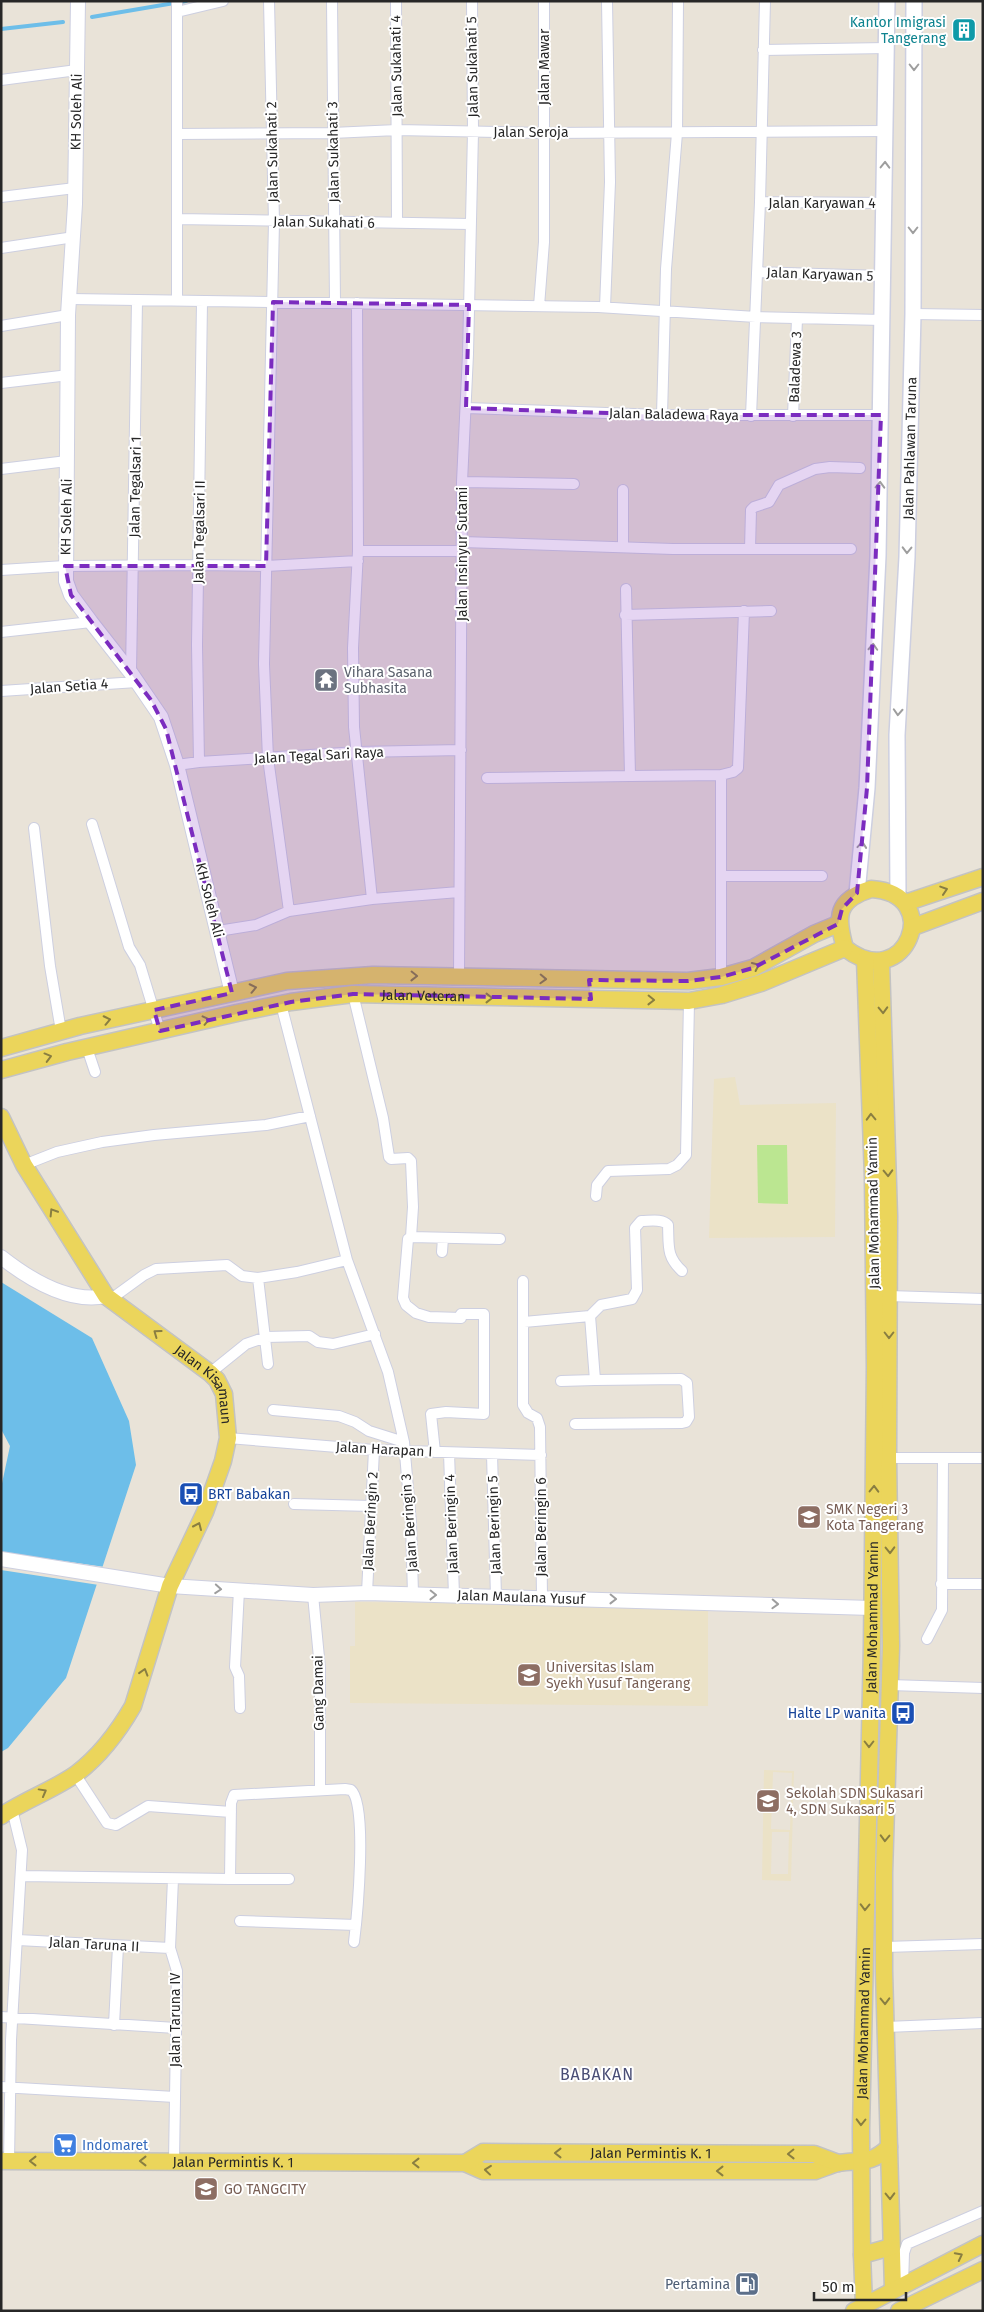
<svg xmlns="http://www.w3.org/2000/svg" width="984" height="2312" font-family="'Fira Sans',sans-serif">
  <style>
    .education { fill: #ebe2c7; fill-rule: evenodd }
    .pitch { fill: #bbe691 }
    .water { fill: #6dbee9 }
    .pier { fill: #e9e3d8 }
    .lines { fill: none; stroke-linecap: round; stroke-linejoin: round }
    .stream { stroke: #6dbee9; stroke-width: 4 }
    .minor-casing { stroke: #cdcfe0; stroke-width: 12 }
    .tertiary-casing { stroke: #cdcfe0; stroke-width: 16 }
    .secondary-casing { stroke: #cdcfe0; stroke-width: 18 }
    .primary-casing { stroke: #c3c3c3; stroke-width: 19 }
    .minor { stroke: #fff; stroke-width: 10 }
    .tertiary { stroke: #fff; stroke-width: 14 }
    .secondary { stroke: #fff; stroke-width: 15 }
    .primary { stroke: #ebd55b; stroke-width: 16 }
    .oneway { stroke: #9e9e9e }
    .oneway2 { stroke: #897e41 }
    .marked { fill: #7b2cbf; fill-opacity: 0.2; stroke: #7b2cbf; stroke-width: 4; stroke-dasharray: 10 6; stroke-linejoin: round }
    .labels { text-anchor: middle; stroke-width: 4; stroke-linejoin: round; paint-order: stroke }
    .culture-label { font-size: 14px; fill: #0d838f; stroke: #fff; text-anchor: end }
    .street-label { font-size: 14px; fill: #272727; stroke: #fff }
    .worship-label { font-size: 14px; fill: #5b616d; stroke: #fff; text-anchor: start }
    .transit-label { font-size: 14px; fill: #164399; stroke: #fff; text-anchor: start }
    .education-label { font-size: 14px; fill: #785e54; stroke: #fff; text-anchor: start }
    .shop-label { font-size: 14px; fill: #366cbe; stroke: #fff; text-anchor: start }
    .service-label { font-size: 14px; fill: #4e5e75; stroke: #fff; text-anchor: end }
    .quarter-label { font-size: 16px; letter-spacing: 1px; fill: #494d75; stroke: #fff }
  </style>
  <rect width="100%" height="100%" fill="#e9e3d8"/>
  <!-- education -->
  <path class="education" d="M735,1077L740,1105L836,1103L835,1237L709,1238L714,1079Z
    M355,1602L708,1606V1706L350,1703V1646H355Z
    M764,1770L794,1771L791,1881L762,1880ZM773,1772L792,1773L790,1830L771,1829ZM772,1832H789L788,1874H771Z
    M194,2181H219L218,2198L194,2197Z"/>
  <!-- pitch -->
  <path class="pitch" d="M757,1145H787L788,1204L758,1203Z"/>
  <!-- water -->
  <path class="water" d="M1,1282L92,1338L129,1421L136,1465L66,1678L8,1748L1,1752V1488L10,1446L1,1429Z"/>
  <!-- pier -->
  <path class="pier" d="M1,1552L105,1567L99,1585L1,1570Z"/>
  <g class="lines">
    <!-- stream -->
    <path class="stream" d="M92,17L186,1
      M1,29L63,22"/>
    <defs>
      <path id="minor" d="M177,1V301
        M269,1L274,222L264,664L268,758L289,911
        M332,1L335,302
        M396,1L397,223
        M177,12L223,1
        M763,50L887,48
        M1,80L77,70
        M177,134L332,133L397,130L544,133L886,131
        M1,197L75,188
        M760,202L885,203
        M177,219L470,224
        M1,248L74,237
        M757,272L884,276
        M70,299L598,307L756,317L883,320
        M357,303L358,551L353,648L354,727L372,899
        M539,306L544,242V1
        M605,307L610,182L607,1
        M913,314L983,315
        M1,326L68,315
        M1,383L69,375
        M466,408L662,415H881
        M662,415L666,269L677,133L678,1
        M751,416L760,202L765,1
        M793,416L797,319
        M1,469L67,461
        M462,482L574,484
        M623,490V547
        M462,542L673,549H851
        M750,549L751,510L754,507L769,502L779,485L815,469L830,467L860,468
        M358,551H462
        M1,570L65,566L198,565L266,566L358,561
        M625,615L771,611
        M1,632L91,622
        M131,673L137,300
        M1,691L137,682
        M199,762L197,645L202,302
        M177,765L199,762L358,752L461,750
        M721,775V977
        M630,776L721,775L733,772L738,768L744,611
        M487,778L630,776L626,589
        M92,824L129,947L140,965L160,1031
        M34,828L50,966L61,1031
        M722,876H822
        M218,931L256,925L289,911L372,899L459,892
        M459,976L462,482L468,354L473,132L472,1
        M353,994L383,1118L389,1157L391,1159L408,1158L411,1161L413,1207L411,1237L408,1239L403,1298L406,1305L416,1313L429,1317L461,1318V1314H484V1414L446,1412L431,1414L435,1452
        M281,1004L347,1260L388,1372L404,1442L411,1523L413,1594
        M87,1048L95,1072
        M24,1165L57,1152L102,1142L154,1135L266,1125L310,1116
        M596,1196L597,1185L608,1171L669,1169L677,1165L686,1155L689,1001
        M411,1237L500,1239
        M442,1252L443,1238
        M258,1278L268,1364
        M523,1281V1405L528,1413L537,1418L540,1427L542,1598
        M889,1296L983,1299
        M111,1299L144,1275L156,1269L227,1265L242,1276L258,1278L297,1272L347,1260
        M524,1322L590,1316L601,1305L632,1299L637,1290L635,1228L641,1221C650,1221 662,1218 668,1225C669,1246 666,1256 682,1271
        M210,1373L246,1344L266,1337L309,1336L318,1342L333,1344L375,1334
        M561,1381L595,1380
        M273,1410L339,1416L355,1422L369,1431L404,1442
        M575,1424L682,1423L686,1422L689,1417L687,1383L681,1379L595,1380L590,1316
        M228,1438L374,1450L541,1455
        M449,1453L454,1595
        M492,1454L496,1597
        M888,1458H983
        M294,1504L371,1506
        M941,1584H983
        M239,1590L235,1667L239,1676L240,1708
        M367,1593L374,1450
        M313,1595L320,1668V1790
        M927,1639L942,1610L943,1458
        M890,1685L983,1688
        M75,1774L107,1823L116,1825L148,1806L231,1812
        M22,1876L230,1879L231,1803L234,1795L345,1789L351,1790C368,1804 357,1918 354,1942
        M173,1879L170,1948L177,1971L174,2162
        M230,1879H289
        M240,1921L356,1925
        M18,1940L170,1948
        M885,1947L983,1944
        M1,2017L176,2028
        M114,2025L118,1946
        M886,2027L983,2023
        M1,2087L175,2097
        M9,2161L11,2040L22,1850L12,1809
        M903,2284L904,2253L907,2244L983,2211"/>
      <path id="tertiary" d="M78,1L75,204L68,315L66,581L71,595L91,622L131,673L161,717L177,765L232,993
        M1,1257C29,1279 69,1304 106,1296
        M1,1559L170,1586L313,1595L367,1593L872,1608"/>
      <g id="secondary">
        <path d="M857,893L867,788L878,556L887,1"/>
        <path id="s1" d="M898,896L897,735L907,557L913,314L914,1"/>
      </g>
      <g id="primary">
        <path d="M871,889C946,893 906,996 845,948C836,916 836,900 871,889Z"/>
        <path d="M905,903L983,877"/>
        <path d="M913,927L983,901"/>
        <path d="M881,962L889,1216L888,1458L891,1646L884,1873V1971L893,2289"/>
        <path d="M1,1048L80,1026L287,981L373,975L688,981L721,977L753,968L814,934L838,924"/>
        <path id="s2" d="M1,1070L67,1052L237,1013L291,1002L353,994L689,1001L722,995L761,983L845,948"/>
        <path id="s3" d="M1,1117L24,1165L106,1296L210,1373L217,1380L224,1394L228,1438L223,1461L205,1512L170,1586L133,1706C118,1732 100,1756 76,1774C53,1790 25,1800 1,1816"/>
        <path id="s4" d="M1,2161L465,2163L483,2171H815C822,2169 830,2165 838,2163C861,2159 869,2166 889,2147"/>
        <path id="s5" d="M465,2163L483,2152L814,2154L838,2163"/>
        <path d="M862,2255L891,2247"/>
        <path id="s6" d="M864,2305L862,2255L861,2129L872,1646L875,1367L873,1177L865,960"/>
        <path d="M854,2311L983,2244"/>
        <path d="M899,2311L983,2270"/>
      </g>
    </defs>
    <!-- minor casing -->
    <use href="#minor" class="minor-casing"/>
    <!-- tertiary casing -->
    <use href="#tertiary" class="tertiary-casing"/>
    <!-- secondary casing -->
    <use href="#secondary" class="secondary-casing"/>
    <!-- primary casing -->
    <use href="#primary" class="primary-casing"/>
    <!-- minor -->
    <use href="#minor" class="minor"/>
    <!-- tertiary -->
    <use href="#tertiary" class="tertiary"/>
    <!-- secondary -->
    <use href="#secondary" class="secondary"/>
    <!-- primary -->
    <use href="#primary" class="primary"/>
  </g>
  <!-- one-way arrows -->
  <defs><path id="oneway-chevron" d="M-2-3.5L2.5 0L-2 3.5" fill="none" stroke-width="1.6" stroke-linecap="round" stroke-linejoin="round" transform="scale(1.25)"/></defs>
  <g class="oneway">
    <use href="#oneway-chevron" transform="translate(914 67) rotate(90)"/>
    <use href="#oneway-chevron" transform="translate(885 165) rotate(-89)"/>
    <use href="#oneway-chevron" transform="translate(913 230) rotate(90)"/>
    <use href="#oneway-chevron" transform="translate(880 485) rotate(-88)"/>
    <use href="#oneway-chevron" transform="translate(907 550) rotate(91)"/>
    <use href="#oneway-chevron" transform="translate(873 647) rotate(-87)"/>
    <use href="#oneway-chevron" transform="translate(898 712) rotate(93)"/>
    <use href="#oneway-chevron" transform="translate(862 845) rotate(-85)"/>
    <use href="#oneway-chevron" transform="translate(218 1589) rotate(4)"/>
    <use href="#oneway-chevron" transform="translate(433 1595) rotate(1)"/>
    <use href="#oneway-chevron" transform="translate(613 1599) rotate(1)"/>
    <use href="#oneway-chevron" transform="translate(775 1604) rotate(2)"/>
  </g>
  <g class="oneway2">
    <use href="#oneway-chevron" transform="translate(944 890) rotate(-18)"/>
    <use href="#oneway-chevron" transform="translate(756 966) rotate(-25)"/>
    <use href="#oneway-chevron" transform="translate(414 976) rotate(1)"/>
    <use href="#oneway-chevron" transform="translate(543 979) rotate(2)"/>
    <use href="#oneway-chevron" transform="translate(253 988) rotate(-12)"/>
    <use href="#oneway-chevron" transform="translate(489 998)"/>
    <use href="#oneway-chevron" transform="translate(651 1000) rotate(1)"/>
    <use href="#oneway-chevron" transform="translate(883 1010) rotate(88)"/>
    <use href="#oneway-chevron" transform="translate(107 1020) rotate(-12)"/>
    <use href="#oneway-chevron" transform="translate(206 1020) rotate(-13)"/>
    <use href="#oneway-chevron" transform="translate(48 1057) rotate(-15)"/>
    <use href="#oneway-chevron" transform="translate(871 1117) rotate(-92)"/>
    <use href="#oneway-chevron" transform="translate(888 1173) rotate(88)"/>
    <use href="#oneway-chevron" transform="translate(53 1212) rotate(-122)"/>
    <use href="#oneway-chevron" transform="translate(157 1333) rotate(-144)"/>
    <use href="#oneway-chevron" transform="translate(889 1335) rotate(90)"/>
    <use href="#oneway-chevron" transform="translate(874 1489) rotate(-89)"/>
    <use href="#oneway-chevron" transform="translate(198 1526) rotate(-66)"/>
    <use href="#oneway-chevron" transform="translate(890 1550) rotate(89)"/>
    <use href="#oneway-chevron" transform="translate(144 1672) rotate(-73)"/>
    <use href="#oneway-chevron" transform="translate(869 1744) rotate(90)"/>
    <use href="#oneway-chevron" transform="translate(43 1792) rotate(-29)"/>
    <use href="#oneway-chevron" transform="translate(885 1838) rotate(92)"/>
    <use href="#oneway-chevron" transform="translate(865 1907) rotate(91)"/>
    <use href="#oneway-chevron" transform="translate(885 2001) rotate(89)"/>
    <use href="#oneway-chevron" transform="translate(861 2122) rotate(91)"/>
    <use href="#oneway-chevron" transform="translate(558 2153) rotate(-180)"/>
    <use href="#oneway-chevron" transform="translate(791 2154) rotate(179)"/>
    <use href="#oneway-chevron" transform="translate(33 2161) rotate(-180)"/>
    <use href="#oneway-chevron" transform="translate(143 2161) rotate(-180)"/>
    <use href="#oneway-chevron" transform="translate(416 2163) rotate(180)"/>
    <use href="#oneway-chevron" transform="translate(488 2170) rotate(-174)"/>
    <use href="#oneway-chevron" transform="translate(720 2171) rotate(-180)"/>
    <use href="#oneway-chevron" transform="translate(890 2196) rotate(89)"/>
    <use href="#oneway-chevron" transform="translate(959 2256) rotate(-27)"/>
  </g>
  <!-- marked area -->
  <path class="marked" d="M273,302L469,305L466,408L662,415H881L867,788L857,893L842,909L838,924L753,968L721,977L688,981L589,980L591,999L353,994L291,1002L160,1031L154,1010L232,993L166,729L151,700L71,595L65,566H266Z"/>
  <!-- icons -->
  <defs>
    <symbol id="building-square" viewBox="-11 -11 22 22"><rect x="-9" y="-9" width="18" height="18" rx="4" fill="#0f9aa8" stroke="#fff"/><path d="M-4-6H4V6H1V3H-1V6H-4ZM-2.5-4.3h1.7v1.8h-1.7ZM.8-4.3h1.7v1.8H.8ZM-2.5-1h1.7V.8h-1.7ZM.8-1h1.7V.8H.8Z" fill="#fff"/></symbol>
    <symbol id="temple-square" viewBox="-11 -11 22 22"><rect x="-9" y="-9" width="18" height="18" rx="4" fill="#6b7280" stroke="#fff"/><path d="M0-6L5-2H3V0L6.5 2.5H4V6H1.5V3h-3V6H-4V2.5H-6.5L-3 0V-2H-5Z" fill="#fff"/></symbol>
    <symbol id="bus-square" viewBox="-11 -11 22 22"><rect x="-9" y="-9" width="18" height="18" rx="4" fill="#1a4fb4" stroke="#fff"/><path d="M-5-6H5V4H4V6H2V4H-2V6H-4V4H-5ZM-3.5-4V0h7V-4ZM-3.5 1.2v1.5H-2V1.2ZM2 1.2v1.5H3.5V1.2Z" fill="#fff"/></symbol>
    <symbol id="school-square" viewBox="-11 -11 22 22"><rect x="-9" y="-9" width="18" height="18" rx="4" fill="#8d6e63" stroke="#fff"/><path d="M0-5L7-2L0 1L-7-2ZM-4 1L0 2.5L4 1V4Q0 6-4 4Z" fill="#fff"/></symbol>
    <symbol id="university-square" viewBox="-11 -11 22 22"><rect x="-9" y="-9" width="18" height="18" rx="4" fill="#8d6e63" stroke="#fff"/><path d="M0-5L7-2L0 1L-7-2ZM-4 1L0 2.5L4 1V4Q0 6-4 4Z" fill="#fff"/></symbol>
    <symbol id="supermarket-square" viewBox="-11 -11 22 22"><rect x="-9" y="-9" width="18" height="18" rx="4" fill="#3f7fe0" stroke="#fff"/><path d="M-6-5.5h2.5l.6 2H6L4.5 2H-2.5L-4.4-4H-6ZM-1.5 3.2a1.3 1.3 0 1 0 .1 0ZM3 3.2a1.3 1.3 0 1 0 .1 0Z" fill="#fff"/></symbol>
    <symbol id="fuel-square" viewBox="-11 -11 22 22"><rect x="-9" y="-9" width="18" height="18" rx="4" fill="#5c6f8a" stroke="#fff"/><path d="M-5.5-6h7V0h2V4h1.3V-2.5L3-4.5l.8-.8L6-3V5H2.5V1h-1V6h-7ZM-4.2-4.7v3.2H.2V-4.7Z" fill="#fff"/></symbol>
  </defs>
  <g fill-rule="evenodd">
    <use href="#building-square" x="950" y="16" width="28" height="28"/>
    <use href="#temple-square" x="312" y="666" width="28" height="28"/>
    <use href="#bus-square" x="177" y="1480" width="28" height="28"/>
    <use href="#school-square" x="795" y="1503" width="28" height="28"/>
    <use href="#university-square" x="515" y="1661" width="28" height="28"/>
    <use href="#bus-square" x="889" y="1699" width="28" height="28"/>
    <use href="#school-square" x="754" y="1787" width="28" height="28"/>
    <use href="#supermarket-square" x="51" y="2131" width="28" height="28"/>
    <use href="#school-square" x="192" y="2175" width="28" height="28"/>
    <use href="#fuel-square" x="733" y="2270" width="28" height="28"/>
  </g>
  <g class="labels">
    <!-- culture labels -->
    <g class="culture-label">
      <text x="946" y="27">Kantor Imigrasi<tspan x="946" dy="16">Tangerang</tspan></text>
    </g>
    <!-- street labels -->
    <g class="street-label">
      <text transform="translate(396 66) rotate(-91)" y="5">Jalan Sukahati 4</text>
      <text transform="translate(472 67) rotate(-91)" y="5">Jalan Sukahati 5</text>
      <text transform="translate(544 67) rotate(-90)" y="5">Jalan Mawar</text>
      <text transform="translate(76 112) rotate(-89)" y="5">KH Soleh Ali</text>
      <text x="531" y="137">Jalan Seroja</text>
      <text transform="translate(272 152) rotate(-91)" y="5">Jalan Sukahati 2</text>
      <text transform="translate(333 152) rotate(-91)" y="5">Jalan Sukahati 3</text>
      <text x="822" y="208">Jalan Karyawan 4</text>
      <text transform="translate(324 222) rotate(1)" y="5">Jalan Sukahati 6</text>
      <text transform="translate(820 274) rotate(2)" y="5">Jalan Karyawan 5</text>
      <text transform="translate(795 367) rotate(-88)" y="5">Baladewa 3</text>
      <text transform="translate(674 414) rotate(1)" y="5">Jalan Baladewa Raya</text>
      <text dy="5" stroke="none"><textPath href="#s1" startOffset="448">Jalan Pahlawan Taruna</textPath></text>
      <text transform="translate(135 487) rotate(-89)" y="5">Jalan Tegalsari 1</text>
      <text transform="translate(66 517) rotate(-89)" y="5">KH Soleh Ali</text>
      <text transform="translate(199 532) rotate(-89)" y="5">Jalan Tegalsari II</text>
      <text transform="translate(462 554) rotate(-90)" y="5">Jalan Insinyur Sutami</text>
      <text transform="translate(69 686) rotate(-4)" y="5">Jalan Setia 4</text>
      <text transform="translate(319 755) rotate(-3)" y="5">Jalan Tegal Sari Raya</text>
      <text transform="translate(210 900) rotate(76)" y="5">KH Soleh Ali</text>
      <text dy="5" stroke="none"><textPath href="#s2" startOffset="431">Jalan Veteran</textPath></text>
      <text transform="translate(873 1213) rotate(-91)" y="5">Jalan Mohammad Yamin</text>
      <text dy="5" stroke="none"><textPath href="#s3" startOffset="344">Jalan Kisamaun</textPath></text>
      <text transform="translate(384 1449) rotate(3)" y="5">Jalan Harapan I</text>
      <text transform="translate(370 1521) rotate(-87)" y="5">Jalan Beringin 2</text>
      <text transform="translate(409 1523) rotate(-94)" y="5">Jalan Beringin 3</text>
      <text transform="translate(451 1524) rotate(-92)" y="5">Jalan Beringin 4</text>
      <text transform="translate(494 1525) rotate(-92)" y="5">Jalan Beringin 5</text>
      <text transform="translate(541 1527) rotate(-90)" y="5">Jalan Beringin 6</text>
      <text transform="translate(521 1597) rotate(2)" y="5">Jalan Maulana Yusuf</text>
      <text dy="5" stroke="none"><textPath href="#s6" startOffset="688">Jalan Mohammad Yamin</textPath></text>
      <text transform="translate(318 1693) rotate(-91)" y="5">Gang Damai</text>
      <text transform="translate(94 1944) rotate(3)" y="5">Jalan Taruna II</text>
      <text transform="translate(175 2020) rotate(-90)" y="5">Jalan Taruna IV</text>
      <text dy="5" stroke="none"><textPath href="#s6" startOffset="282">Jalan Mohammad Yamin</textPath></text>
      <text dy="5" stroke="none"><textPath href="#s5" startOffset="189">Jalan Permintis K. 1</textPath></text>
      <text dy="5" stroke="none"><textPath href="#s4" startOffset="232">Jalan Permintis K. 1</textPath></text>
    </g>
    <!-- worship labels -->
    <g class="worship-label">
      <text x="344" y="677">Vihara Sasana<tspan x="344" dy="16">Subhasita</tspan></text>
    </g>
    <!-- transit labels -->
    <g class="transit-label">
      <text x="208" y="1499">BRT Babakan</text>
      <text x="886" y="1718" text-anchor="end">Halte LP wanita</text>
    </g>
    <!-- education labels -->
    <g class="education-label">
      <text x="826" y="1514">SMK Negeri 3<tspan x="826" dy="16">Kota Tangerang</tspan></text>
      <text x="546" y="1672">Universitas Islam<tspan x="546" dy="16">Syekh Yusuf Tangerang</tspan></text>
      <text x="786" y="1798">Sekolah SDN Sukasari<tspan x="786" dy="16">4, SDN Sukasari 5</tspan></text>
      <text x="224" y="2194">GO TANGCITY</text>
    </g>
    <!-- shop labels -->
    <g class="shop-label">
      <text x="82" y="2150">Indomaret</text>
    </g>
    <!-- service labels -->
    <g class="service-label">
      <text x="730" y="2289">Pertamina</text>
    </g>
    <!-- quarter labels -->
    <g class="quarter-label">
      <text x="597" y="2080">BABAKAN</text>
    </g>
  </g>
  <!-- border -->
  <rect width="984" height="2312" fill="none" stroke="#272727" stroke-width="5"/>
  <!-- scale -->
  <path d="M814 2292v8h92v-8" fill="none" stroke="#272727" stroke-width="2.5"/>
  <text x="822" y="2292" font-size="15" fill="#272727" stroke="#ffffff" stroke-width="4" paint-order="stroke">50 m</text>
</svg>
